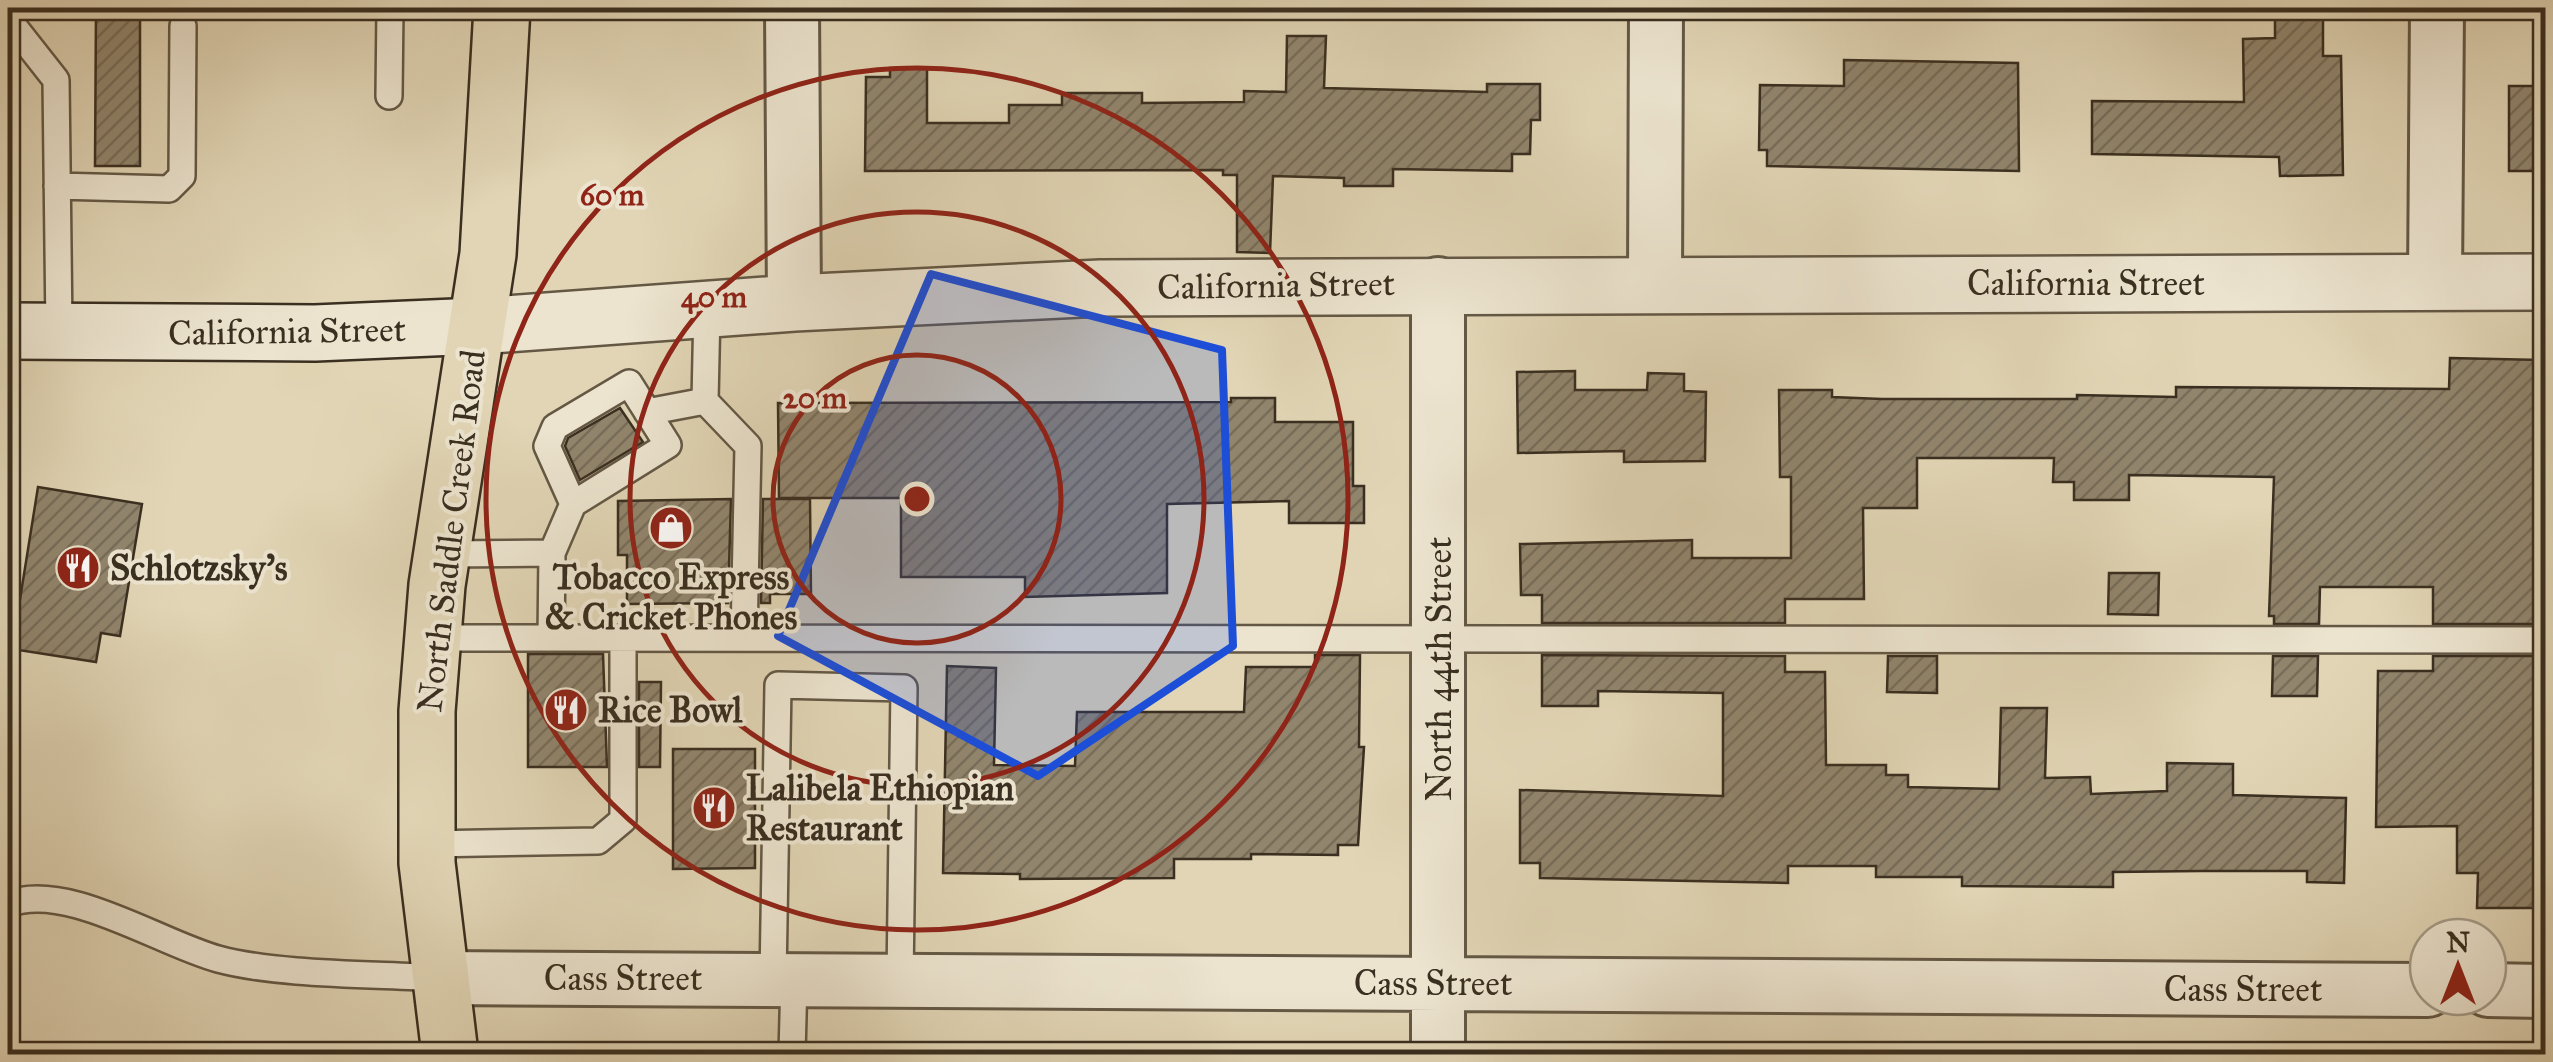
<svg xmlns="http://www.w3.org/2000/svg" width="2553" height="1062" font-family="'IM FELL Great Primer',serif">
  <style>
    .building { fill: url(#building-hatch); stroke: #3a2f20; stroke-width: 2.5 }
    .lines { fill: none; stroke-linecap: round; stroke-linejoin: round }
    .service-casing { stroke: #645845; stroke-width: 30 }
    .minor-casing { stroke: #645845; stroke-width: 58 }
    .tertiary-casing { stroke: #645845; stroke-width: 60 }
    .secondary-casing { stroke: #3a2f20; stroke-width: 60 }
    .primary-casing { stroke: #3a2f20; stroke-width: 60 }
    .service { stroke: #ece4cf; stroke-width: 25 }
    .minor { stroke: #ece4cf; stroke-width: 52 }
    .tertiary { stroke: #ece4cf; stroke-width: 55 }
    .secondary { stroke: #ece4cf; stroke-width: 55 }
    .primary { stroke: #e1d5b5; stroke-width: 55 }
    .marked { fill: #1d4ed8; fill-opacity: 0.2; stroke: #1d4ed8; stroke-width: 8; stroke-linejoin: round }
    .ring { fill: none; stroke: #8f2418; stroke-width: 5 }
    .labels { text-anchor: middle; stroke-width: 8; stroke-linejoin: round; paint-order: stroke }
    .street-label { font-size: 35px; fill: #3a2f20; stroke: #ece4cf }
    .poi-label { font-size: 35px; font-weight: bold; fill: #3a2f20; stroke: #ece4cf; text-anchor: start }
    .centre { fill: #8f2418; stroke: #ece4cf; stroke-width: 5 }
    .ring-label { font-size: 30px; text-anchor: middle; font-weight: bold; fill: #8f2418; stroke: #ece4cf; stroke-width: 8; stroke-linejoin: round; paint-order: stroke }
  </style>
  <defs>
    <pattern id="building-hatch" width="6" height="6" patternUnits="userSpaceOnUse" patternTransform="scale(2.5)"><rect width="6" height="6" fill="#91856d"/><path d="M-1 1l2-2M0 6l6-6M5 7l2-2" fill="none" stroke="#776d59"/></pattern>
  </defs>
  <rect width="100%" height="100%" fill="#e1d5b5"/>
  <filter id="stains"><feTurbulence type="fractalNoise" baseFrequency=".002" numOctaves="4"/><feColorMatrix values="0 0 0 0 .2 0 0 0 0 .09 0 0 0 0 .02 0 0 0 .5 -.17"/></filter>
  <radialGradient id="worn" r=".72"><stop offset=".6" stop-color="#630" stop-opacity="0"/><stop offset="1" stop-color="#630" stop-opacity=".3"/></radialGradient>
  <!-- building -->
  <path class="building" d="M96,8H140V166H95Z
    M2275,8H2323V56H2341L2343,175L2280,176L2279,157L2092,154V101L2244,102L2243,39L2275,38Z
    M1287,36H1326L1324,88L1487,92V84H1540V120H1531L1530,154H1512V171L1393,169V186H1344V178L1273,176L1270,253L1237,252V175H1223V170L865,171L866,77H890V68H927V123H1009V105H1062V93H1142V103L1244,102V91L1286,92Z
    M1844,60L2018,63L2019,171L1767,166V150H1759L1760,85L1844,86Z
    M2509,86H2546V171H2509Z
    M2450,358L2546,360V624H2433V587H2320L2319,624H2274V616H2269L2274,477L2129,475V500H2074V482H2053L2054,458H1917V508H1863L1864,599H1785V623H1542V595H1521L1520,544L1692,540V558H1791V477H1780L1779,390H1832V397L1882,399H2077V395L2176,397V387L2449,389Z
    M1575,371V390H1647L1648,373L1684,374V391L1706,392L1705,461L1624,462V451L1518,453L1517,372Z
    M1231,398H1275V422H1353V486H1364V523H1289V501L1167,504V593L1025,597V577H901V498H779L778,403L1231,402Z
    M620,408L643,442L580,480L565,446L568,438Z
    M38,487L142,504L120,636L101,633L96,662L12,649Z
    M731,499L728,603L627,604V555H618V501Z
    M763,499H810L811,594H770V603H761Z
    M2109,573H2159L2158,615L2108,614Z
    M528,654H603L607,767H528Z
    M1315,655H1360L1359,747H1364L1358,845H1338V855L1251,854V859H1174V878L1020,879V874L943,873L947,666L996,668L994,765L1075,766L1077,712H1244L1246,667H1315Z
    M1542,655L1785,656V672H1825L1826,765H1886V775H1908V787L1999,789L2001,708H2047L2045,778L2090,777L2091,794L2167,791V763L2233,764V795L2346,798L2344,883L2307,882V871H2201L2113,872V887L1962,886V877H1876V866H1788V883L1540,878V863H1520V790L1723,796V693L1598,691V706H1542Z
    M1888,656H1937V693L1887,692Z
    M2273,656H2318L2317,696H2272Z
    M2433,656H2546V908H2477L2478,873H2457V826L2376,827L2378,671H2433Z
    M639,682H661L660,767H639Z
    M673,749H755V868L673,869Z"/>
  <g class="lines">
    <defs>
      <path id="service" d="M8,19L56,80L59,331
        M389,96L390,8
        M57,186L169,189L182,176L183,26
        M705,401L707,309
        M647,412L705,401L748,446L744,637
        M552,553L573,504L547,446L555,427L629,383L668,445L573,504
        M442,554L552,553L551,638
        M431,638L2546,640
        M427,844L598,841L623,820V638
        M8,904C67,881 159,943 218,959C277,975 374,974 438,978
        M773,979L778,685L904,688L900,979
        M792,1054L794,979"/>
      <path id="minor" d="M792,8L794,303
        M2435,282L2437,8
        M1438,284V1054
        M1655,284L1656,8
        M438,978L2428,990
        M2488,990L2546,991"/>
      <path id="tertiary" d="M478,326L794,303L1101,288L2546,282"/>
      <path id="secondary" d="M8,331L315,333L478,326"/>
      <path id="primary" d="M450,1054L427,863V711L437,585L488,254L502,8"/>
    </defs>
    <!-- service casing -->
    <use href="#service" class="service-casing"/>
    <!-- minor casing -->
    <use href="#minor" class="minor-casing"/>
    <!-- tertiary casing -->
    <use href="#tertiary" class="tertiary-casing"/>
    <!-- secondary casing -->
    <use href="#secondary" class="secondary-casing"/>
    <!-- primary casing -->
    <use href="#primary" class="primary-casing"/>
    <!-- service -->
    <use href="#service" class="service"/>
    <!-- minor -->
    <use href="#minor" class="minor"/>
    <!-- tertiary -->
    <use href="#tertiary" class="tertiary"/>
    <!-- secondary -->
    <use href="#secondary" class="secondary"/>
    <!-- primary -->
    <use href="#primary" class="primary"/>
  </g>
  <!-- marked area -->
  <path class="marked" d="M931,274L1222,350L1233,646L1038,776L778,636Z"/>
  <!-- distance rings -->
  <g class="ring">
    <circle cx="917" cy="499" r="144"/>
    <circle cx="917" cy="499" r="287"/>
    <circle cx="917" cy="499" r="431"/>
  </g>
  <!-- icons -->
  <defs>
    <symbol id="shop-disc" viewBox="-11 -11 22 22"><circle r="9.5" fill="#8f2418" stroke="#ece4cf"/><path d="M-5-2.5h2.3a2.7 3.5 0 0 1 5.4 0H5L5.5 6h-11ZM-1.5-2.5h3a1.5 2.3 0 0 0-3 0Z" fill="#fff"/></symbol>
    <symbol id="restaurant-disc" viewBox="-11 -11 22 22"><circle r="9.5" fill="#8f2418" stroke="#ece4cf"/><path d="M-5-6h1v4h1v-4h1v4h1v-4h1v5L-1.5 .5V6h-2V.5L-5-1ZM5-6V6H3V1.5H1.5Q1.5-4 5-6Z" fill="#fff"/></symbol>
  </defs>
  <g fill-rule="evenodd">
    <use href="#shop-disc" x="646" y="503" width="50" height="50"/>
    <use href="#restaurant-disc" x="53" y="543" width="50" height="50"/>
    <use href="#restaurant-disc" x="541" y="685" width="50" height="50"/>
    <use href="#restaurant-disc" x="689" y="783" width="50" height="50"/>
  </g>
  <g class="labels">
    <!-- street labels -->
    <g class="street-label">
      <text x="2086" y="295">California Street</text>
      <text transform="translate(1276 285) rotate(-1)" y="12">California Street</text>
      <text transform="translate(287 331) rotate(-1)" y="12">California Street</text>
      <text transform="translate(451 531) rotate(-83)" y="12">North Saddle Creek Road</text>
      <text transform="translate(1439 669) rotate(-90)" y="12">North 44th Street</text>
      <text x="623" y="990">Cass Street</text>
      <text x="1433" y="995">Cass Street</text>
      <text x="2243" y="1001">Cass Street</text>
    </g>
    <!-- poi labels -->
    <g class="poi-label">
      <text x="110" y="580">Schlotzsky's</text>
      <text x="671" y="589" text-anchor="middle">Tobacco Express<tspan x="671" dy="40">&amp; Cricket Phones</tspan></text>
      <text x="598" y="722">Rice Bowl</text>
      <text x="746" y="800">Lalibela Ethiopian<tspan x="746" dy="40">Restaurant</tspan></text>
    </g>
  </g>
  <circle cx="917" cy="499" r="15" class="centre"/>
  <g class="ring-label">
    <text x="612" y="205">60 m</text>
    <text x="714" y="307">40 m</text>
    <text x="815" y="408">20 m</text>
  </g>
  <!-- margin -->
  <rect width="2553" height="1062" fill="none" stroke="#e1d5b5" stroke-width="40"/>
  <rect x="10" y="10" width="2533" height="1042" fill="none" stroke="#3a2f20" stroke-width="5"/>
  <rect x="20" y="20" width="2513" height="1022" fill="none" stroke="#3a2f20" stroke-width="2.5"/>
  <!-- north arrow -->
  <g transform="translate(2458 967)"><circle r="48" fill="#ece4cf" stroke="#a59c89" stroke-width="2.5"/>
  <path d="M0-8L18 38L0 25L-18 38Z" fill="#8f2418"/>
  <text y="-15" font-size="28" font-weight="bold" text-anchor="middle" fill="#3a2f20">N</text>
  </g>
  <rect width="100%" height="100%" filter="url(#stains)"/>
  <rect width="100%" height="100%" fill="url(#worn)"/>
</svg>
